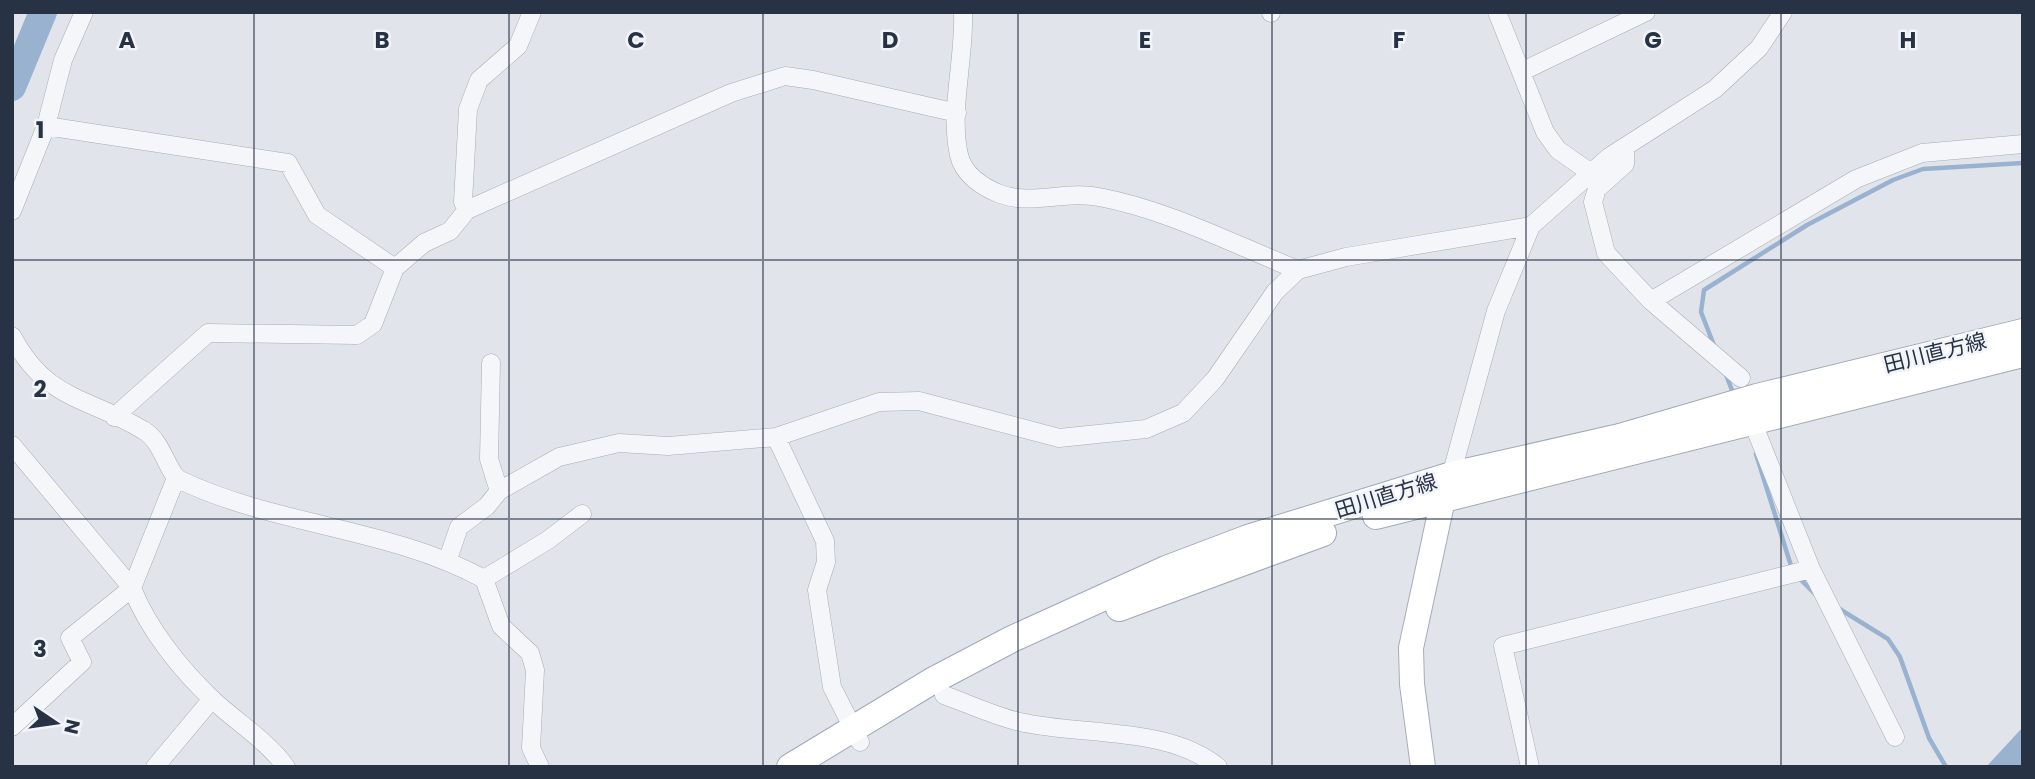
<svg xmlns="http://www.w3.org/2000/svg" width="2035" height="779" font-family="Poppins,'Noto Sans JP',sans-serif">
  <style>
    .water { fill: #99b2cf }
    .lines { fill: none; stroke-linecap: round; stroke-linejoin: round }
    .stream { stroke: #99b2cf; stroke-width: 4.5 }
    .river { stroke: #99b2cf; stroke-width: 28 }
    .street-casing { stroke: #a6acb6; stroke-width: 19 }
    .secondary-casing { stroke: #a6acb6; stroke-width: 26 }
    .primary-casing { stroke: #9fa9b8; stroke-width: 28 }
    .street { stroke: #f5f6f9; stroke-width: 18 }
    .secondary { stroke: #fff; stroke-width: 24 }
    .primary { stroke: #fff; stroke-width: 26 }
    .grid { fill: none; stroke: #283245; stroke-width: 2; stroke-opacity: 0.55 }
    .labels { text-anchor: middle; stroke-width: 5; stroke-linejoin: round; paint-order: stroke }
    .street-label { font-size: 21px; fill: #283245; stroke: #f1f4f8 }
    .grid-label { font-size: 23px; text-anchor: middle; font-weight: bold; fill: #283245; stroke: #f1f4f8; stroke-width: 5; stroke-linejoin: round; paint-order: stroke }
  </style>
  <rect width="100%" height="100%" fill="#e1e5eb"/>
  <!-- water -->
  <path class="water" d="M2023,727V767H1986Z"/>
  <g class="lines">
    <!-- stream -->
    <path class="stream" d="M1715,348L1701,312L1704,290L1807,225L1893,180L1923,169L2023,163
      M1725,372L1733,393
      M1756,454L1792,569
      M1797,576L1818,597
      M1838,608L1888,639L1900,657L1929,738L1946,767"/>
    <!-- river -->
    <path class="river" d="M12,87L43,12"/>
    <defs>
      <path id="street" d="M963,12C965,57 949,112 959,155C963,174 982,187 1000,194C1032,206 1066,190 1099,197C1168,210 1233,244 1298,270
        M1497,12L1545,132L1558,150L1591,173
        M1271,13V12
        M1521,72L1646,12
        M46,126L288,163L317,215L395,268
        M1625,148V164L1597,189L1593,202L1606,253L1651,301L1741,378
        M467,210L463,202L468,109L479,80L518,46L532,12
        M12,211L46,126L63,60L84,12
        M1651,301L1856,179L1922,153L2023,144
        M12,336C46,401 88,397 143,430C163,441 167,473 180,480C277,526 391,528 484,579L501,626L530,653L535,670L531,748L540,767
        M491,363L489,459L499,491
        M1749,413L1811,569L1895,737
        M114,417L208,333L357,335L373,324L395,268L424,243L450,231L467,210L731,93L785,76L813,80L957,113
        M776,437L825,541L826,562L817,590L832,687L860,742
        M12,445L132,588C148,629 181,670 214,701C238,723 267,741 286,767
        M1449,483L1496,311L1531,226L1609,157L1715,89L1759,48L1783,12
        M448,559L459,527L487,506L499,491L559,457L619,443L668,446L776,437L879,402L919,401L1059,438L1146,429L1183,413L1215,379L1275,292L1298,270L1346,257L1531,226
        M484,579L548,540L582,514
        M944,695C969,704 994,716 1020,722C1081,736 1168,726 1218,767
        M12,727L82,662L70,638L132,588L176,478
        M155,767L212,699
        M1530,767L1503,646L1811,569"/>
      <path id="secondary" d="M1423,767L1412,684L1411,648L1443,499"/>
      <path id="primary" d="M1376,516L2023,354
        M1119,608L1323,533
        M790,767L932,681L1012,639L1166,569L1248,538L1452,475L1620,437L1757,397L2023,332"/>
    </defs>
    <!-- street casing -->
    <use href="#street" class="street-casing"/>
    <!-- secondary casing -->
    <use href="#secondary" class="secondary-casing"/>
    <!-- primary casing -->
    <use href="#primary" class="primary-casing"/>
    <!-- street -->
    <use href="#street" class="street"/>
    <!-- secondary -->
    <use href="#secondary" class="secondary"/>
    <!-- primary -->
    <use href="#primary" class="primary"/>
  </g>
  <!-- grid -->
  <path class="grid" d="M254,12V767M509,12V767M763,12V767M1018,12V767M1272,12V767M1526,12V767M1781,12V767M12,260H2023M12,519H2023"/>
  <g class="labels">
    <!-- street labels -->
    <g class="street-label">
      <text transform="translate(1935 353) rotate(-14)" y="7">田川直方線</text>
      <text transform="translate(1386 496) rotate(-17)" y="7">田川直方線</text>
    </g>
  </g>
  <g class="grid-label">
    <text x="127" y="48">A</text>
    <text x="382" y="48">B</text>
    <text x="636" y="48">C</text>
    <text x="890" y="48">D</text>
    <text x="1145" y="48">E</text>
    <text x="1399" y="48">F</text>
    <text x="1653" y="48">G</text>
    <text x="1908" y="48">H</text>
    <text x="40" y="138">1</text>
    <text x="40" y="397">2</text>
    <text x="40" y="657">3</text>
  </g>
  <!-- border -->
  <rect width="2035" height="779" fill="none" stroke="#283245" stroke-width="28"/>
  <!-- north arrow -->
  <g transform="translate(56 723) rotate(103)" stroke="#f1f4f8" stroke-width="5" paint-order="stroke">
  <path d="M0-5L12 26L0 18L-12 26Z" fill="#283245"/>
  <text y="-10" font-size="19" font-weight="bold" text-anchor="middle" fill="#283245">N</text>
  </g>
</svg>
